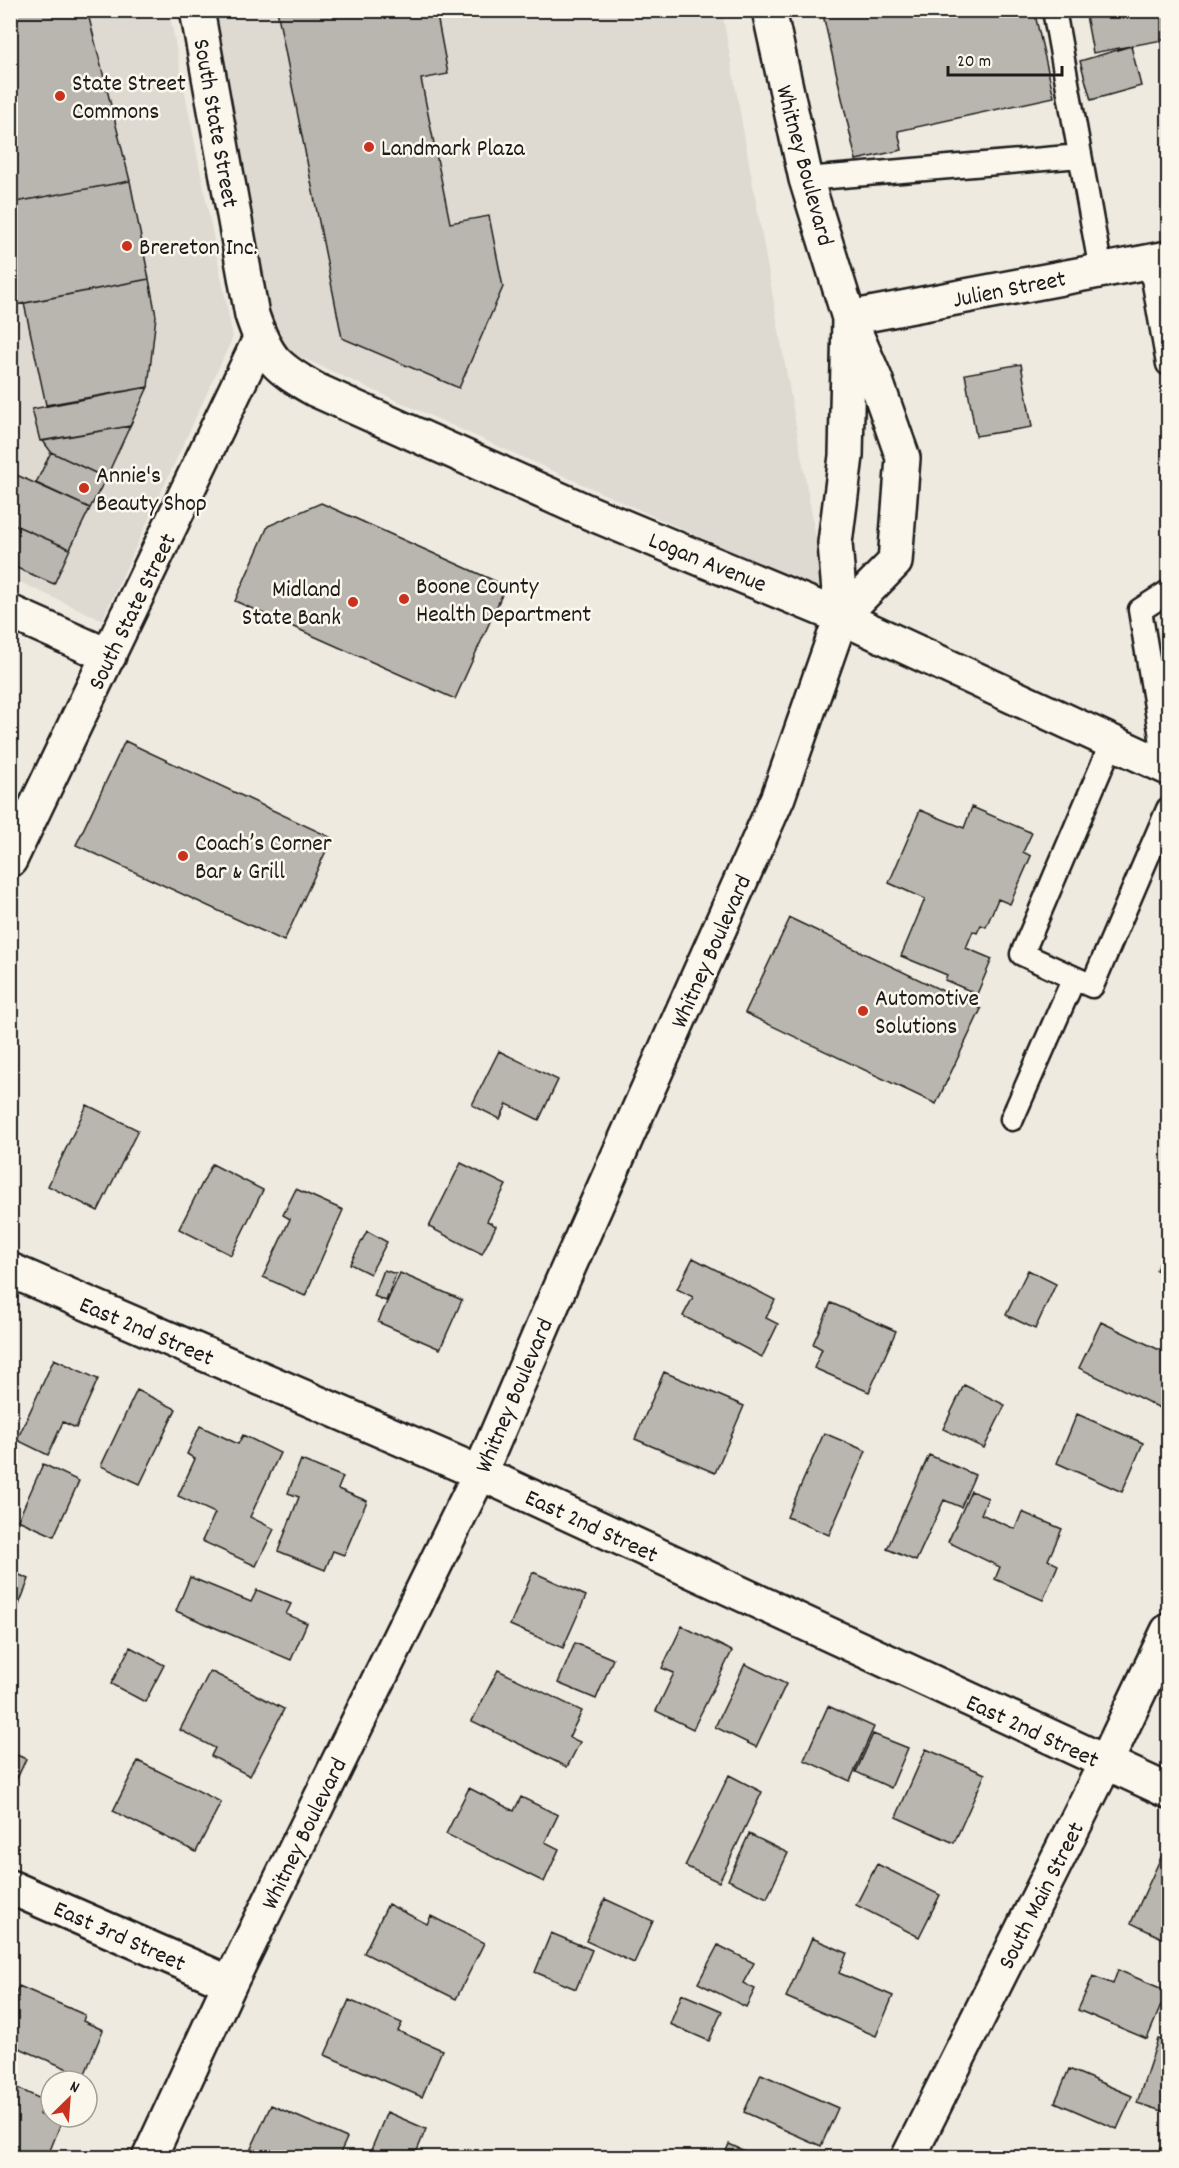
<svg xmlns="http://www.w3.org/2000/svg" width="1179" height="2168" font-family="Dekko,sans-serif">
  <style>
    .built { fill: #dedad1 }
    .building { fill: #b9b6af; stroke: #1c1c1c; stroke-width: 1.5 }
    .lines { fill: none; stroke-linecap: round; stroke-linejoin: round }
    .service-casing { stroke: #1c1c1c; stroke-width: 27 }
    .minor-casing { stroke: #1c1c1c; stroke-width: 38 }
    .secondary-casing { stroke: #1c1c1c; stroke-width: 38 }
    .service { stroke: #fbf7ec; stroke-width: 22 }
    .minor { stroke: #fbf7ec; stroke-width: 33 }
    .secondary { stroke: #fbf7ec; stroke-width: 33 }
    .poi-dot { fill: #c8321e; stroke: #fbf7ec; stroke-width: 2 }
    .labels { text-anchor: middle; stroke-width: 5; stroke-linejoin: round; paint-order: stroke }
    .poi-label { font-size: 24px; fill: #1c1c1c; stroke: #fbf7ec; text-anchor: start }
    .street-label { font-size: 24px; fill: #1c1c1c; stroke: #fbf7ec }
  </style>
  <rect width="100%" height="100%" fill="#eeeadf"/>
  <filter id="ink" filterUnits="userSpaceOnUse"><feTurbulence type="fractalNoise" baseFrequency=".0167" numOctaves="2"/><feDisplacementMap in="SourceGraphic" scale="12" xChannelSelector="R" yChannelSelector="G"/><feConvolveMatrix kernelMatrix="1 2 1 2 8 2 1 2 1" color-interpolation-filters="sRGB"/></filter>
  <g filter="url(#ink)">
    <!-- built -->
    <path class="built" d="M11,11H169L233,337L102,620L11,578Z
      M203,11H722L826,594L260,339Z"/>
    <!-- building -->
    <path class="building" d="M10,10H87L130,181L10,203Z
      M277,10H436L448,74L421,79L450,223L489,216L503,287L459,388L342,338Z
      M822,10H1034L1054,97L898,131L902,150L856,160Z
      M1085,10H1168V39L1093,53Z
      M1131,46L1141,86L1091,100L1080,61Z
      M130,181L149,279L10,306V203Z
      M149,279L156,316L148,387L46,405L24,303Z
      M1021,364L1032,427L976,436L965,374Z
      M148,387L130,426L40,441L32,409Z
      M130,426L106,478L51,452L43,441Z
      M51,452L106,478L90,508L36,483Z
      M10,472L90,508L70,549L10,523Z
      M321,503L506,586L455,699L235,601L268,526Z
      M10,523L70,549L54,584L10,565Z
      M125,741L332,838L284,941L76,845Z
      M972,807L1032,833L1023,852L1031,856L1010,904L998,899L986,927L981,925L977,933L973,931L966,948L992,959L977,994L945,980L947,975L901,956L925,899L889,883L920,810L964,828Z
      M790,918L981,1009L936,1104L745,1013Z
      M499,1051L558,1080L539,1120L507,1104L500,1119L472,1105Z
      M87,1105L138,1130L98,1211L48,1186Z
      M461,1163L506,1185L487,1221L496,1226L482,1254L429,1227Z
      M212,1164L263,1190L231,1255L179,1229Z
      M296,1189L343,1210L305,1296L263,1277L290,1219L283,1215Z
      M367,1231L387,1242L370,1274L350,1264Z
      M1168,1245V1276L1156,1270Z
      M693,1258L775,1300L766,1318L778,1324L762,1357L683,1316L693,1297L677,1289Z
      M384,1270L396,1274L386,1301L374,1296Z
      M1028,1270L1056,1284L1035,1329L1006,1315Z
      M400,1273L462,1300L440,1349L378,1322Z
      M831,1303L896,1331L869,1392L814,1368L822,1349L813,1344Z
      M1101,1322L1168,1354V1394L1162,1409L1079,1368Z
      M54,1359L98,1379L76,1428L63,1422L48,1455L17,1440Z
      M664,1372L744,1406L715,1473L635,1439Z
      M964,1385L1005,1405L984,1448L943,1429Z
      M137,1390L176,1409L140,1484L101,1466Z
      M1077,1414L1143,1443L1122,1492L1057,1463Z
      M200,1426L238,1444L243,1435L280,1453L250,1517L274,1529L256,1566L202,1541L215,1513L178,1496L195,1459L187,1454Z
      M824,1433L866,1451L829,1535L787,1517Z
      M929,1455L975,1475L961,1507L944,1500L916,1561L887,1549Z
      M301,1460L343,1477L338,1489L367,1501L344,1555L333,1551L325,1570L278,1551L299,1497L288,1493Z
      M43,1464L79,1481L54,1536L18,1520Z
      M971,1491L988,1498L981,1514L1015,1529L1022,1512L1062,1529L1048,1560L1058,1565L1043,1600L995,1579L1000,1567L948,1542Z
      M10,1571L29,1579L17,1610L10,1607Z
      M533,1572L586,1596L563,1648L510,1625Z
      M190,1577L251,1602L257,1590L291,1604L286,1614L307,1623L291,1660L176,1611Z
      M682,1626L732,1651L693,1729L656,1711L674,1673L662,1668Z
      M575,1643L613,1659L596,1699L558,1683Z
      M130,1647L164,1665L145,1702L111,1684Z
      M745,1664L786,1684L756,1747L715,1727Z
      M498,1670L582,1711L569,1737L580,1742L567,1767L472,1721Z
      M210,1671L284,1709L250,1776L211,1756L215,1748L180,1730Z
      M828,1706L874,1727L850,1781L804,1760Z
      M873,1734L908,1748L891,1788L856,1772Z
      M926,1749L985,1774L954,1843L896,1817Z
      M10,1752L26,1759L10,1794Z
      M138,1761L221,1802L196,1852L113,1811Z
      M729,1775L762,1792L719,1882L685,1866Z
      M469,1788L514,1811L521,1797L558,1815L545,1842L559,1849L544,1882L446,1834Z
      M749,1834L788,1853L767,1898L728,1880Z
      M1163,1853L1168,1856V1941L1131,1923Z
      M877,1864L940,1895L919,1937L856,1905Z
      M605,1899L653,1921L634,1963L586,1941Z
      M388,1904L427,1924L431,1916L484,1943L456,1999L364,1953Z
      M551,1933L592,1950L576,1989L535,1972Z
      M812,1938L847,1953L839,1973L893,1996L876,2036L786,1997Z
      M718,1945L754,1963L743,1983L755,1989L746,2007L698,1983Z
      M1118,1970L1167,1991L1147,2039L1078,2010L1093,1976L1113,1984Z
      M19,1986L85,2015L83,2021L103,2030L84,2076L10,2044V2005Z
      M682,1994L722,2011L709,2041L670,2024Z
      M349,2000L402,2023L398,2031L442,2050L422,2097L325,2055Z
      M1158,2039L1168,2042V2102L1165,2112L1137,2103Z
      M1069,2069L1132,2096L1117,2129L1055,2102Z
      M761,2074L838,2108L821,2146L744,2112Z
      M11,2085L45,2101L39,2114L61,2123L47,2158H21L10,2153Z
      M271,2105L347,2138L338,2158H259L249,2153Z
      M387,2112L426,2129L414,2158H375L369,2155Z
      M729,2144L760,2158H723Z
      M1161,2148L1168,2152V2158H1157Z
      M1002,2152L1016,2158H1000Z"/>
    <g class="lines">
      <defs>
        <path id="service" d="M1054,10L1101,271
          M806,179L1080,156
          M1150,261L1168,364
          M1112,742L1022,954L1092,986L1168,809
          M1166,767L1140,610L1168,592
          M1012,1119L1074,978"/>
        <path id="minor" d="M769,10L806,179L849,318L875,378L903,458L895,562L841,617
          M849,318L1168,258
          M10,612L109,656
          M10,1270L480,1473L1168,1791
          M10,1887L230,1983
          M149,2158L230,1983L480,1473L562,1282L778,797L841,617L835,543L846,456L849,318
          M908,2158L1105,1764L1168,1631"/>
        <path id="secondary" d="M197,10L252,315C267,359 275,367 316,390L588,512L841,617L1168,768
          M10,860L260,339"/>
      </defs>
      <!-- service casing -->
      <use href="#service" class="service-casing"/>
      <!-- minor casing -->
      <use href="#minor" class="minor-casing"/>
      <!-- secondary casing -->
      <use href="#secondary" class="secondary-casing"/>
      <!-- service -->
      <use href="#service" class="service"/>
      <!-- minor -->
      <use href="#minor" class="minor"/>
      <!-- secondary -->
      <use href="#secondary" class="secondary"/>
    </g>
  </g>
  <!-- markers -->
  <g class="poi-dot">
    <circle cx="60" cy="96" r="6"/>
    <circle cx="369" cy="147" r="6"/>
    <circle cx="127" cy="246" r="6"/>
    <circle cx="84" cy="488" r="6"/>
    <circle cx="404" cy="599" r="6"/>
    <circle cx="353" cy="602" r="6"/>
    <circle cx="183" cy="856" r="6"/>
    <circle cx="863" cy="1011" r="6"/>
  </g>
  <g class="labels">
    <!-- poi labels -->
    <g class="poi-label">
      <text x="72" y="90">State Street<tspan x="72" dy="28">Commons</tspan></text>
      <text x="381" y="155">Landmark Plaza</text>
      <text x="139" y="254">Brereton Inc.</text>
      <text x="96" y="482">Annie's<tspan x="96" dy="28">Beauty Shop</tspan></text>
      <text x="416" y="593">Boone County<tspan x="416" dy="28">Health Department</tspan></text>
      <text x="341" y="596" text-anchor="end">Midland<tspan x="341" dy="28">State Bank</tspan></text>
      <text x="195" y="850">Coach’s Corner<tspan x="195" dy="28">Bar &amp; Grill</tspan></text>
      <text x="875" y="1005">Automotive<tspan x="875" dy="28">Solutions</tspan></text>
    </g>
    <!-- street labels -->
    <g class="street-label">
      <text transform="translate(217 123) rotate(80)" y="8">South State Street</text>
      <text transform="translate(806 165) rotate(75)" y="8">Whitney Boulevard</text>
      <text transform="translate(1009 288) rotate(-11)" y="8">Julien Street</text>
      <text transform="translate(708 561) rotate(22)" y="8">Logan Avenue</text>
      <text transform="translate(131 611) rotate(-64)" y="8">South State Street</text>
      <text transform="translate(710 951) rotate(-66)" y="8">Whitney Boulevard</text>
      <text transform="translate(147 1330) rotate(23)" y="8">East 2nd Street</text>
      <text transform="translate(513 1395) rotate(-67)" y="8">Whitney Boulevard</text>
      <text transform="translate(592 1525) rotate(25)" y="8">East 2nd Street</text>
      <text transform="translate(1033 1730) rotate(25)" y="8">East 2nd Street</text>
      <text transform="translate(303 1833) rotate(-64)" y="8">Whitney Boulevard</text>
      <text transform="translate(1040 1895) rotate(-63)" y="8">South Main Street</text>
      <text transform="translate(120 1935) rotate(24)" y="8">East 3rd Street</text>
    </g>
  </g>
  <!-- margin -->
  <rect width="1179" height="2168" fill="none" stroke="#fbf7ec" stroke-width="36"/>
  <rect x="18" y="18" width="1143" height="2132" fill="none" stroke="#1c1c1c" stroke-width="2" filter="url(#ink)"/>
  <!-- north arrow -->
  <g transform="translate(69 2099) rotate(25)"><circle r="28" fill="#fbf7ec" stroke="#a29f99" stroke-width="1.5"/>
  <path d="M0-4.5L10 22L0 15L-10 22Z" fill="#c8321e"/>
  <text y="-9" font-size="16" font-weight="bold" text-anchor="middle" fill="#1c1c1c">N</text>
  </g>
  <!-- scale -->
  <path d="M948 66v9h114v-9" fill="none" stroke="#1c1c1c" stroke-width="3"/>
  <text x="957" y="66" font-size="18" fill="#1c1c1c" stroke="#fbf7ec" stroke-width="4.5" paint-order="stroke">20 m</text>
</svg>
